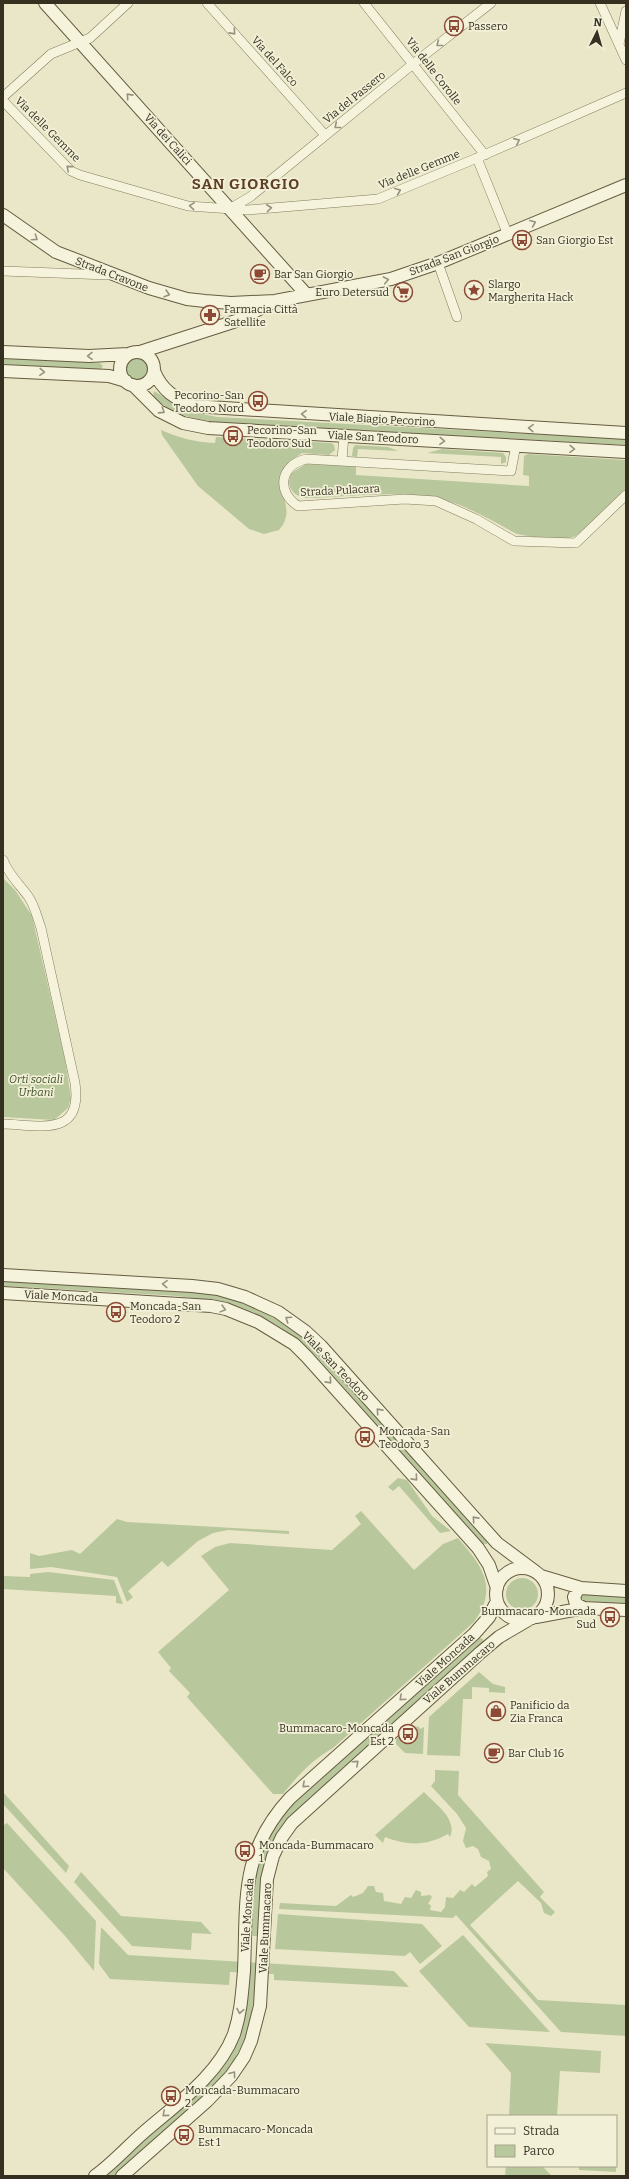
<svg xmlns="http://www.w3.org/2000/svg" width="629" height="2179" font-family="Bitter,serif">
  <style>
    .green { fill: #b9c79d }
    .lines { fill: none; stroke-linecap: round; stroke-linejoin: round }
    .street-casing { stroke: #847b5f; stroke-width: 10 }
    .secondary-casing { stroke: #665c42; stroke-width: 14 }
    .street { stroke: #f5f3db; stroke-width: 9 }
    .secondary { stroke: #f5f3db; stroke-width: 12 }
    .oneway { stroke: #96927e }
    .labels { text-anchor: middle; stroke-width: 3.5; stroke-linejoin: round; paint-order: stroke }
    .poi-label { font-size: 11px; fill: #363021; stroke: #f2f0d7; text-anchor: start }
    .street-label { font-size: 11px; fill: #363021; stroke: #f2f0d7 }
    .park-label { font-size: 11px; font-style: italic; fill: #3e502a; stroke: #f2f0d7 }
    .district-label { font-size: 15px; font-weight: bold; letter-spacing: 1px; fill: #5e3e25; stroke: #f2f0d7 }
  </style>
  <rect width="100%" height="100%" fill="#eae7c8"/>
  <!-- green -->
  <path class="green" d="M125 369a12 12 0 1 1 24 0a12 12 0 1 1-24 0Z
    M3,358L100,363L103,366L100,370L3,364Z
    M154,391L188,411L217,417L626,439V445L217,422C193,419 170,414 153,396Z
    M161,430C179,438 195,442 215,443L216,437L331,443L334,445L335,450L329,455L302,453L285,465C271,491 299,507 279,530L264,534L249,529L198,486L162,435Z
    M355,445L388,447L398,451L358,449L357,457L352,456L353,448Z
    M442,449L503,453L506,457V462L501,464V457L427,453Z
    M528,454L626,460V488C615,499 586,532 573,537C561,541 530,537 517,534C498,524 478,512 457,504C410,487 355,497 307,498C294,497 284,486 292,473L305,464L356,466V475L529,486V476L523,475L524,456Z
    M3,878L15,890L32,916L65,1060L71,1098L68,1108L54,1120L3,1117Z
    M3,1280L192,1291C248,1299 278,1316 321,1353L487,1541V1544H482L317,1357C257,1298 203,1297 124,1293C84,1290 43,1288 3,1286Z
    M398,1478L407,1480L432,1516L451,1531L440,1533L399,1486L393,1491L388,1487Z
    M361,1511L414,1570L443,1544L458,1538C482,1566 499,1587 474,1622L333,1748C312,1760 298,1775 283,1794H273L187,1697L190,1693L169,1671L171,1668L158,1652L229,1590L201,1556L215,1547L230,1543L332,1550L361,1524L355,1516Z
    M117,1519L127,1522L289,1531V1534L228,1530L213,1533L198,1541L168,1567L162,1561L128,1591L133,1597L127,1602L117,1577L51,1567L30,1569V1553L39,1556L72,1550L80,1554Z
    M48,1572L114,1580L123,1604L116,1603V1596L3,1589V1576L30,1577V1574Z
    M506 1594a16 16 0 1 1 32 0a16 16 0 1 1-32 0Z
    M582,1594L626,1597V1604L584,1601L580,1597Z
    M480,1638L483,1639V1643L289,1817C260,1858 260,1888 258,1936H250C253,1884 256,1840 295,1802Z
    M479,1672L493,1684L505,1687V1693L489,1692V1688L472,1687V1699H463L460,1756L427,1755L429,1717Z
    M418,1726L420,1729L424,1727L423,1754L405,1753L396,1744V1739Z
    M435,1770L459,1771L458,1795L544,1892L540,1897L555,1912L551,1916L544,1913L541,1903L518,1881L470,1925L538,2000L626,2005V2036L561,2032L456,1915L453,1918L279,1909L280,1903L336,1906L351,1895L353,1897L363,1893L368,1886H374L376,1892L383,1893L384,1901L401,1904L405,1897L411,1898L416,1890L421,1892V1896L430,1895L432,1897L428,1904L431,1905L430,1910L441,1912L445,1907L446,1897L453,1898L460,1890L464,1892L472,1884L475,1887L488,1876L487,1872L491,1869L489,1861L481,1857L478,1849L473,1846L466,1848L463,1841L466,1828L457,1814L431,1786L435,1781Z
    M3,1792L69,1866L66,1873L3,1804Z
    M424,1792C435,1804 458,1819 450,1837L448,1834C427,1846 407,1846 385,1837L383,1843L375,1835Z
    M7,1823L96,1921L94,1971L66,1937L3,1868L4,1825Z
    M81,1872L121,1916L201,1922L212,1934L192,1933L191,1950L132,1946L74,1882Z
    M278,1914L422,1924L442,1946L420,1964L410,1952L405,1956L275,1949Z
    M101,1927L128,1955L394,1971L409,1987L274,1980V1974L256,1973C253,2022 247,2047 216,2085L114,2176H104L205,2086L230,2055L248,1973L230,1972L229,1985L110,1979L99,1964Z
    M463,1935L550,2032L469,2027L419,1971Z
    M485,2043L601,2051L600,2073L560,2071L557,2116H509L511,2073Z
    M616,2151V2172L579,2170V2166H616Z
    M506,2166H542L552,2176H505Z"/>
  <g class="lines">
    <defs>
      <path id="street" d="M207,3L325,135
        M364,3L485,155
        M600,3L626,60
        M619,44L626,11
        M3,97L51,54L90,38L128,3
        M3,101L71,171L80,175L188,206L247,210L378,199L477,158L626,93
        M477,158L508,235
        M231,208L250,197L413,64L491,3
        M438,263L457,317
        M3,271L108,275
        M516,445L511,471L306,459C280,465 276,492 298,506L405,499L436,501L476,519L514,541L576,543L626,495
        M342,460L344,435
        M3,1124C39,1125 83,1138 75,1083L41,928C37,917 35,906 28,896C19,884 9,875 3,860"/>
      <path id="secondary" d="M45,3L306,294
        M3,215L56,252L149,288L187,299L205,301L231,303L275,301L391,279L438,263L626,185
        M120 369a17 17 0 1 1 34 0a17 17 0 1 1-34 0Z
        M3,352L89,356L128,354
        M140,352L236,321L271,303
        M3,371L109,376L126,381
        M154,371C162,391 175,398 193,406L626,433
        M133,385L159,411L183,423L208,428L626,452
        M3,1275L192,1286L218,1289L245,1297L278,1312L306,1332L321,1346L497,1543L536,1572
        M3,1293L211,1306L226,1309L258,1322L294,1344L307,1357L478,1548L489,1565L497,1588
        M496 1594a26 26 0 1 1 52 0a26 26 0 1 1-52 0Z
        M541,1576L581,1588L626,1591
        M581,1588L577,1591L574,1597L576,1604L584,1608
        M536,1617L584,1608L626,1610
        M95,2176C112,2164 127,2147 143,2133C175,2105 218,2076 234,2034C241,2013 242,1993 244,1971C247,1902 239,1853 290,1798L474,1634L489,1617L497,1601
        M122,2176L207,2101L231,2076L244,2057L251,2041L260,2006L267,1879L273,1856L282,1837L292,1823L481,1652L499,1637L528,1620"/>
    </defs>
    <!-- street casing -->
    <use href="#street" class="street-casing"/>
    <!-- secondary casing -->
    <use href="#secondary" class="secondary-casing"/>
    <!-- street -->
    <use href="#street" class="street"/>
    <!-- secondary -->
    <use href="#secondary" class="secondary"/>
  </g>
  <!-- one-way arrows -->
  <defs><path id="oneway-chevron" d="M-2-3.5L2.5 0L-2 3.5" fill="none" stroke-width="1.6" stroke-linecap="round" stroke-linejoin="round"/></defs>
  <g class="oneway">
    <use href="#oneway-chevron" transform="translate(233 32) rotate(48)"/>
    <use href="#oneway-chevron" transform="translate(439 44) rotate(142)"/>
    <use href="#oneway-chevron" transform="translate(129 96) rotate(-132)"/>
    <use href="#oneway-chevron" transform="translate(337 126) rotate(141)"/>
    <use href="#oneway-chevron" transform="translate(517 141) rotate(-24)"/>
    <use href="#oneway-chevron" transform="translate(69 168) rotate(-139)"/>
    <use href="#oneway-chevron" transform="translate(398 191) rotate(-22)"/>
    <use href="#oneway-chevron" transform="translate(192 206) rotate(-175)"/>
    <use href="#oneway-chevron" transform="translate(269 208) rotate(-6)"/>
    <use href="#oneway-chevron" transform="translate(533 223) rotate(-23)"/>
    <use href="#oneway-chevron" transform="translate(35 238) rotate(34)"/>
    <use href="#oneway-chevron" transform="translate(386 280) rotate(-11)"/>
    <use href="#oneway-chevron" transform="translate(167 294) rotate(16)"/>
    <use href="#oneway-chevron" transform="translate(90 356) rotate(179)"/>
    <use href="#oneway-chevron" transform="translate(42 372) rotate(3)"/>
    <use href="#oneway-chevron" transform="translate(162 411) rotate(33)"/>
    <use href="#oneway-chevron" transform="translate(304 414) rotate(-177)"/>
    <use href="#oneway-chevron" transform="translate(531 428) rotate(-177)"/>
    <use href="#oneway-chevron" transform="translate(442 441) rotate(3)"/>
    <use href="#oneway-chevron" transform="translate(572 449) rotate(3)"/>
    <use href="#oneway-chevron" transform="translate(165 1284) rotate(-177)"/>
    <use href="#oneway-chevron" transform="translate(223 1309) rotate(15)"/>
    <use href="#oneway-chevron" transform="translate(288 1319) rotate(-146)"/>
    <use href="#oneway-chevron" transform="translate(329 1381) rotate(48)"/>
    <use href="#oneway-chevron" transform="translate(379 1411) rotate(-132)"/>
    <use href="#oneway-chevron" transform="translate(415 1478) rotate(48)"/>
    <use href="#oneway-chevron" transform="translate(475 1519) rotate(-132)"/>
    <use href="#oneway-chevron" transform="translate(402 1698) rotate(138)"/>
    <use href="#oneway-chevron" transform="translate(356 1763) rotate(-42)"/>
    <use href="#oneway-chevron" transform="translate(305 1785) rotate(138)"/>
    <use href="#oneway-chevron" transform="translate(240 2011) rotate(101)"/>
    <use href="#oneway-chevron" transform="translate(233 2074) rotate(-53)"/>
    <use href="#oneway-chevron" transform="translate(165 2114) rotate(139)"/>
  </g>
  <!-- icons -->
  <defs>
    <symbol id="bus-ring" viewBox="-11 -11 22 22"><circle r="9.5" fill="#f2f0d7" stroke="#8c4936" stroke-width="1.5"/><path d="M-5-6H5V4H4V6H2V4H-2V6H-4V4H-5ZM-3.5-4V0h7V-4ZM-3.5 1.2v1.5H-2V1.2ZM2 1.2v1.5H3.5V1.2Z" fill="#8c4936"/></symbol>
    <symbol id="cafe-ring" viewBox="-11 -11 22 22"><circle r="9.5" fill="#f2f0d7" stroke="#8c4936" stroke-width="1.5"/><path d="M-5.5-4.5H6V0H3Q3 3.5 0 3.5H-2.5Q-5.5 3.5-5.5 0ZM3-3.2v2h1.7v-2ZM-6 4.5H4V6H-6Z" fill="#8c4936"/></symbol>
    <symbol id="sight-ring" viewBox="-11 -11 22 22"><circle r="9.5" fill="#f2f0d7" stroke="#8c4936" stroke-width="1.5"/><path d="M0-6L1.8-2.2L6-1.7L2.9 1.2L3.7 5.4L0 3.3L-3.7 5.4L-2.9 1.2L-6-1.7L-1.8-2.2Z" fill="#8c4936"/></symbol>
    <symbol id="supermarket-ring" viewBox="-11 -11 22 22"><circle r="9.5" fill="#f2f0d7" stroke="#8c4936" stroke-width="1.5"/><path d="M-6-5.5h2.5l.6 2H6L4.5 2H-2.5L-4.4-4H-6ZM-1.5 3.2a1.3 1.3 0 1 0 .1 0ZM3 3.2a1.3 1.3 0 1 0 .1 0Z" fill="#8c4936"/></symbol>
    <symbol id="pharmacy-ring" viewBox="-11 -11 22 22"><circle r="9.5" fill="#f2f0d7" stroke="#8c4936" stroke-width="1.5"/><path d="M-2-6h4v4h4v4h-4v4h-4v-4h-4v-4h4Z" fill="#8c4936"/></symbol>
    <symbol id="shop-ring" viewBox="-11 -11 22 22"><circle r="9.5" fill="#f2f0d7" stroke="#8c4936" stroke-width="1.5"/><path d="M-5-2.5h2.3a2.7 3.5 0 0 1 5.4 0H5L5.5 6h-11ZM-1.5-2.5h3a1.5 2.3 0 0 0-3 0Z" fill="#8c4936"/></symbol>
  </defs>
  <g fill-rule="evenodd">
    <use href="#bus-ring" x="443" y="15" width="22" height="22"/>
    <use href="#bus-ring" x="511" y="229" width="22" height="22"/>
    <use href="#cafe-ring" x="249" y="263" width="22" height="22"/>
    <use href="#sight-ring" x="463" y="279" width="22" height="22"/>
    <use href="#supermarket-ring" x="392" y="281" width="22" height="22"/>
    <use href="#pharmacy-ring" x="199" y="304" width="22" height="22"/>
    <use href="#bus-ring" x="247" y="390" width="22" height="22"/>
    <use href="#bus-ring" x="222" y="425" width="22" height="22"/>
    <use href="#bus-ring" x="105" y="1301" width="22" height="22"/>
    <use href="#bus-ring" x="354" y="1426" width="22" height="22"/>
    <use href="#bus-ring" x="599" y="1606" width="22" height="22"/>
    <use href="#shop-ring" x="485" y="1700" width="22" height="22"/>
    <use href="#bus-ring" x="397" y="1723" width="22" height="22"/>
    <use href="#cafe-ring" x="483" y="1742" width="22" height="22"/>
    <use href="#bus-ring" x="234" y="1840" width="22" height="22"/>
    <use href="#bus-ring" x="160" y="2085" width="22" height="22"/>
    <use href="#bus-ring" x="173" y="2124" width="22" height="22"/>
  </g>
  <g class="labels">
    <!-- poi labels -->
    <g class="poi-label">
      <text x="468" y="30">Passero</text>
      <text x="536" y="244">San Giorgio Est</text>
      <text x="274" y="278">Bar San Giorgio</text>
      <text x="488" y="288">Slargo<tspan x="488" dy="13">Margherita Hack</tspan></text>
      <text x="389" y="296" text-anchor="end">Euro Detersud</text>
      <text x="224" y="313">Farmacia Città<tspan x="224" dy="13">Satellite</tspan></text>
      <text x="244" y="399" text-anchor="end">Pecorino-San<tspan x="244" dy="13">Teodoro Nord</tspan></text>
      <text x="247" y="434">Pecorino-San<tspan x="247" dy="13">Teodoro Sud</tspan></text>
      <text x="130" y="1310">Moncada-San<tspan x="130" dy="13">Teodoro 2</tspan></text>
      <text x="379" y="1435">Moncada-San<tspan x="379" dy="13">Teodoro 3</tspan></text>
      <text x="596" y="1615" text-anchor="end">Bummacaro-Moncada<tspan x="596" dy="13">Sud</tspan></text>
      <text x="510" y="1709">Panificio da<tspan x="510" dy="13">Zia Franca</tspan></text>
      <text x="394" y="1732" text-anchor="end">Bummacaro-Moncada<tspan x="394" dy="13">Est 2</tspan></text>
      <text x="508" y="1757">Bar Club 16</text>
      <text x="259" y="1849">Moncada-Bummacaro<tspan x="259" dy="13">1</tspan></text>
      <text x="185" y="2094">Moncada-Bummacaro<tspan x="185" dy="13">2</tspan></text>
      <text x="198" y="2133">Bummacaro-Moncada<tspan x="198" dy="13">Est 1</tspan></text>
    </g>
    <!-- street labels -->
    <g class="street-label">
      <text transform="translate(275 61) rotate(48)" y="4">Via del Falco</text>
      <text transform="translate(434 71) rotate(52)" y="4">Via delle Corolle</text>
      <text transform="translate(354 97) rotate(-39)" y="4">Via del Passero</text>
      <text transform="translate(48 129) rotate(45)" y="4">Via delle Gemme</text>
      <text transform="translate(168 139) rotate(48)" y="4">Via dei Calici</text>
      <text transform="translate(419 169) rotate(-22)" y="4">Via delle Gemme</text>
      <text transform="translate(454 255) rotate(-21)" y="4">Strada San Giorgio</text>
      <text transform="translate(112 274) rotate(21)" y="4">Strada Cravone</text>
      <text transform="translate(382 419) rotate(3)" y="4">Viale Biagio Pecorino</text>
      <text transform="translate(373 437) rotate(3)" y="4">Viale San Teodoro</text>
      <text transform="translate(340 490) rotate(-3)" y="4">Strada Pulacara</text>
      <text transform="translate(61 1296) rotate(3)" y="4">Viale Moncada</text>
      <text transform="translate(336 1366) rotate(46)" y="4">Viale San Teodoro</text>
      <text transform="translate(445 1660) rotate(-42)" y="4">Viale Moncada</text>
      <text transform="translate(459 1672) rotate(-41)" y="4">Viale Bummacaro</text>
      <text transform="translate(247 1915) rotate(-86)" y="4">Viale Moncada</text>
      <text transform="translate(265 1928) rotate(-87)" y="4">Viale Bummacaro</text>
    </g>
    <!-- park labels -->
    <g class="park-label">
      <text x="36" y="1083">Orti sociali<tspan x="36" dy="13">Urbani</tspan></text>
    </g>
    <!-- district labels -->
    <g class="district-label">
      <text x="246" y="189">SAN GIORGIO</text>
    </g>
  </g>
  <!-- border -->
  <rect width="629" height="2179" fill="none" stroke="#363021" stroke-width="8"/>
  <!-- legend -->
  <rect x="487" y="2115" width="130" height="52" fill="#f2f0d7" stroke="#a7a38e"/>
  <rect x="495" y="2128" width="20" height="6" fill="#f5f3db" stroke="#a7a38e"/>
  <text x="523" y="2135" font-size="12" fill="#363021">Strada</text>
  <rect x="495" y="2145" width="20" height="12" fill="#b9c79d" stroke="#a7a38e"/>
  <text x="523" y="2155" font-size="12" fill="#363021">Parco</text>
  <!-- north arrow -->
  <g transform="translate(597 32) rotate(5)" stroke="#f2f0d7" stroke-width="3" paint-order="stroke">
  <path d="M0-3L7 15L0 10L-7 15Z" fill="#363021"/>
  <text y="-6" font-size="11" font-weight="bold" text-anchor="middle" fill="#363021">N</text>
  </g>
</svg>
